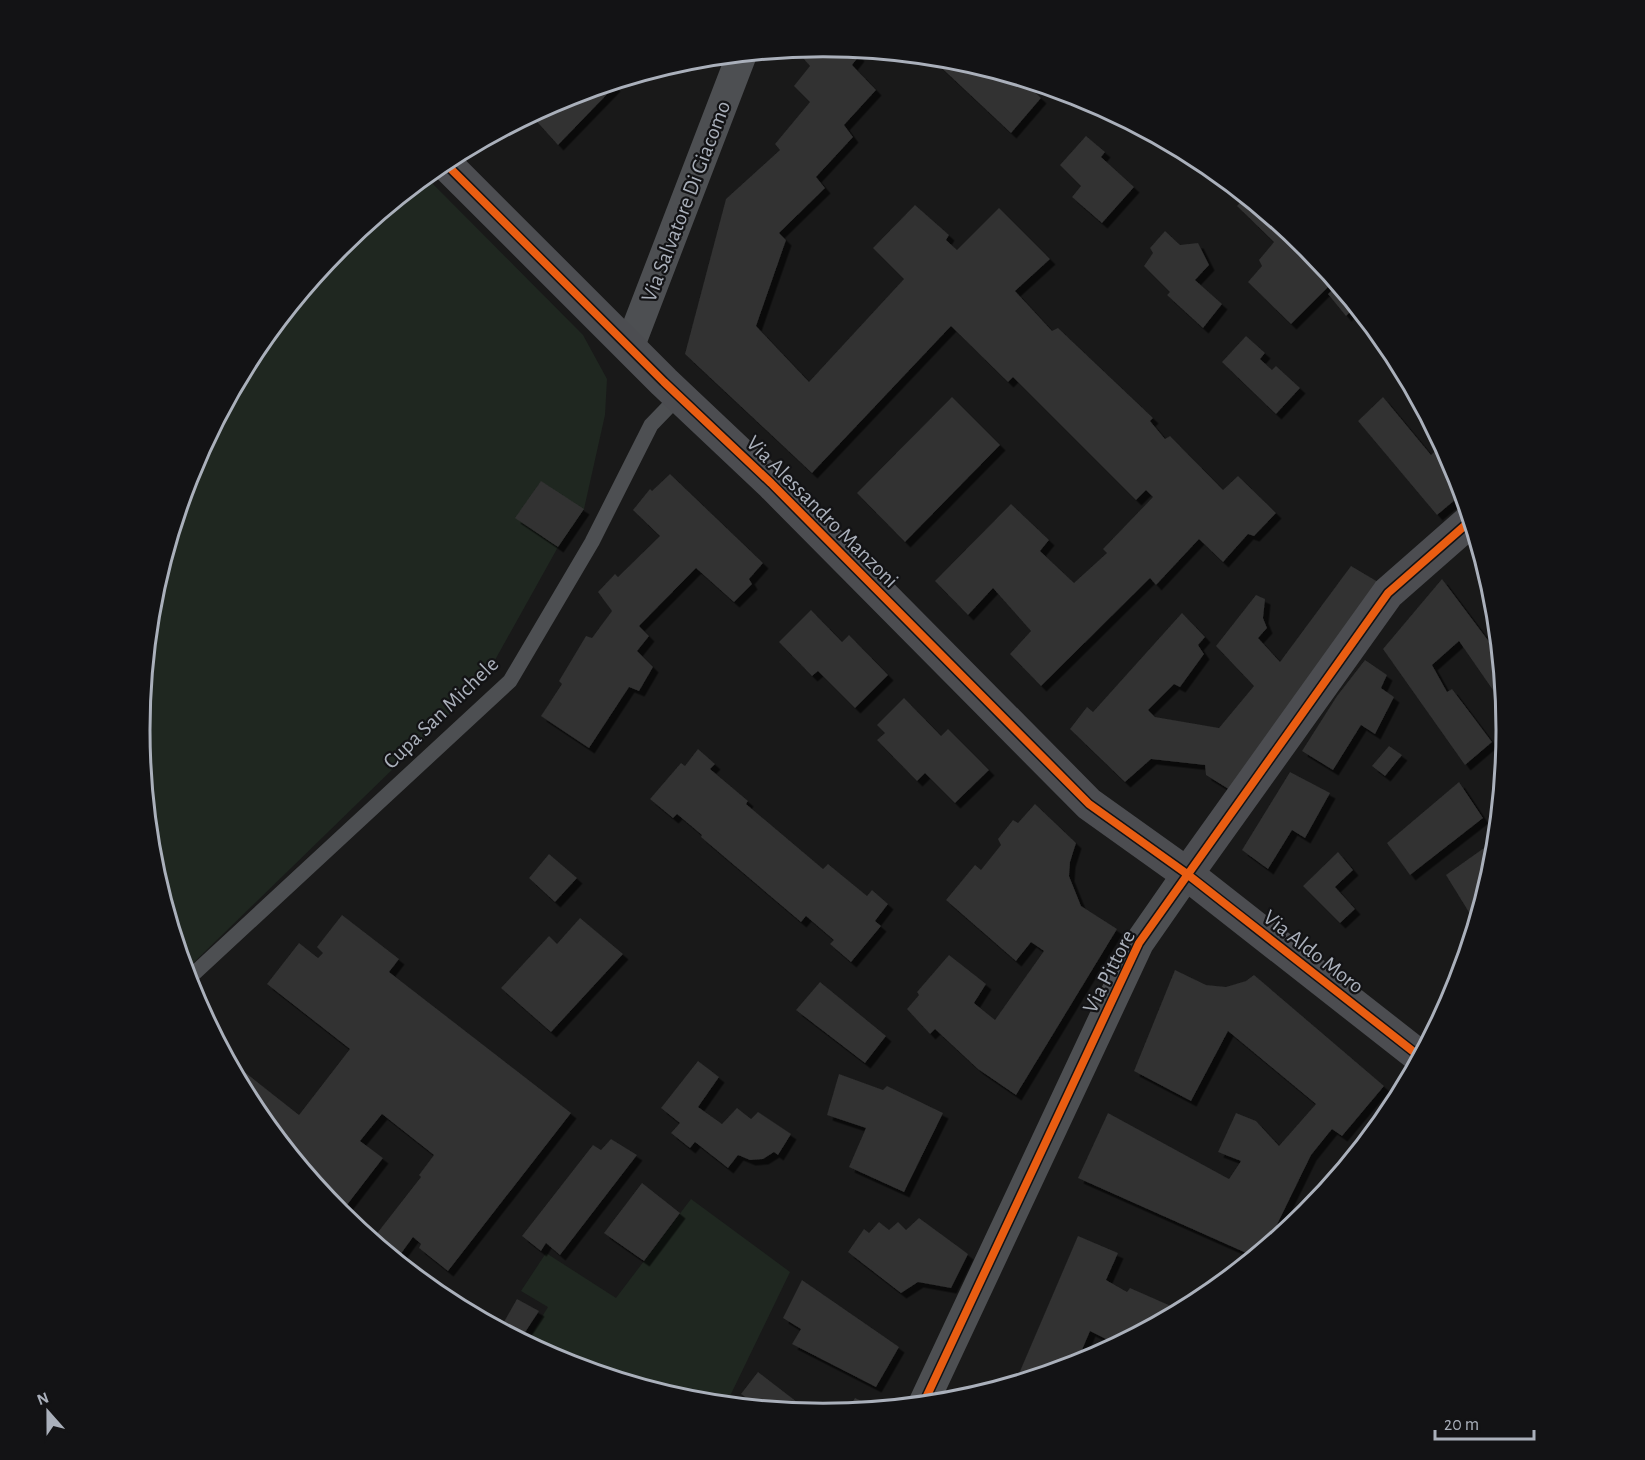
<svg xmlns="http://www.w3.org/2000/svg" width="1645" height="1460" font-family="'Alegreya Sans',sans-serif">
  <style>
    .green { fill: #1f2720 }
    .building { fill: #313131; filter: url(#shadow) }
    .lines { fill: none; stroke-linecap: round; stroke-linejoin: round }
    .lane { stroke: #4d4f52; stroke-width: 15 }
    .street { stroke: #4d4f52; stroke-width: 30 }
    .secondary { stroke: #4c4d51; stroke-width: 33 }
    .cycleway-casing { stroke: #131315; stroke-width: 11 }
    .cycleway { stroke: #e95d12; stroke-width: 8 }
    .labels { text-anchor: middle; stroke-width: 4.5; stroke-linejoin: round; paint-order: stroke }
    .street-label { font-size: 22px; fill: #aab0bb; stroke: #131315 }
    .rim { fill: none; stroke: #aab0bb; stroke-width: 3 }
  </style>
  <defs>
    <filter id="shadow"><feDropShadow dx="5.5" dy="5.5" stdDeviation="0" flood-color="#0009"/></filter>
  </defs>
  <rect width="100%" height="100%" fill="#191919"/>
  <!-- green -->
  <path class="green" d="M425,176L583,335L607,379L605,415L584,509L558,547L490,669L469,695L185,971L152,863L139,730L152,596L191,468L254,350L339,246Z
    M691,1199L790,1272L731,1394L724,1404L689,1400L561,1361L526,1343L548,1307L521,1291L546,1253L616,1298Z"/>
  <!-- building -->
  <path class="building" d="M823,47L853,49L859,56L852,65L876,90L844,125L853,137L816,177L825,188L779,233L786,240L756,326L809,382L904,279L873,248L915,205L949,235L946,240L957,250L999,208L1050,259L1015,291L1052,331L1058,328L1153,418L1150,421L1165,439L1170,436L1223,490L1238,476L1276,513L1254,536L1248,534L1223,562L1199,539L1156,585L1150,578L1041,686L1010,654L1031,631L993,588L968,615L935,581L1011,504L1049,540L1040,551L1074,583L1107,553L1103,549L1153,497L1146,490L1136,500L1013,377L1008,382L951,326L812,473L685,354L726,199L780,150L775,144L810,102L794,86L810,66L795,49Z
    M930,57L956,60L1022,80L1041,98L1011,133Z
    M612,83L615,86L558,145L531,115L561,98Z
    M1086,136L1105,152L1101,157L1134,187L1102,223L1072,197L1081,186L1060,165Z
    M1190,155L1203,162L1222,178L1218,183Z
    M1245,197L1306,247L1334,281L1291,324L1248,282L1262,266L1259,260L1274,242L1237,206Z
    M1165,231L1180,245L1198,243L1209,265L1195,280L1222,304L1203,328L1167,295L1170,292L1144,266L1153,253L1150,248Z
    M1337,285L1355,307L1346,316L1328,294Z
    M1246,336L1265,353L1260,359L1272,370L1276,366L1300,388L1276,414L1222,362Z
    M952,397L1000,445L905,542L857,493Z
    M1383,397L1431,455L1442,445L1454,469L1462,494L1437,515L1358,421Z
    M670,474L763,563L749,579L752,584L734,602L696,568L639,626L649,636L637,651L653,667L639,691L629,687L589,748L541,716L562,684L559,681L586,636L592,638L612,611L598,592L615,574L618,577L660,536L633,510L650,489L652,491Z
    M541,481L584,509L558,547L515,518Z
    M1351,566L1378,582L1235,793L1206,775L1205,765L1151,759L1125,782L1070,729L1087,707L1093,712L1182,613L1205,637L1198,645L1204,654L1180,687L1174,684L1148,710L1155,717L1219,728L1254,686L1216,646L1256,595L1265,599L1263,618L1267,628L1258,638L1280,662Z
    M1442,579L1499,655L1502,686L1495,693L1459,641L1432,665L1447,692L1452,689L1492,742L1465,765L1383,649Z
    M811,610L842,642L849,635L888,675L855,708L818,671L812,676L779,642Z
    M1365,660L1387,675L1381,688L1394,697L1375,734L1361,725L1333,770L1302,751L1337,696Z
    M904,698L941,736L948,729L989,770L955,803L925,773L917,781L877,740L885,733L877,725Z
    M1389,746L1402,755L1385,776L1372,766Z
    M698,749L715,764L710,769L748,801L746,804L823,869L828,864L867,896L872,890L888,904L875,921L881,926L851,962L830,944L834,940L806,916L801,922L701,837L702,835L677,814L673,818L650,799L681,763L685,766Z
    M1290,772L1330,793L1305,838L1292,830L1268,869L1242,850Z
    M1459,782L1483,818L1410,875L1387,843Z
    M1035,804L1076,843L1070,862L1069,876L1081,906L1117,929L1016,1095L978,1069L935,1029L930,1034L907,1009L919,995L917,992L949,955L986,984L974,1003L995,1020L1044,951L1031,942L1016,961L946,900L975,865L981,870L1001,845L998,839L1013,820L1018,823Z
    M1491,843L1494,848L1493,864L1475,922L1446,875Z
    M1338,852L1353,870L1335,887L1355,909L1340,923L1303,886Z
    M549,854L577,878L555,902L529,878Z
    M342,915L399,959L389,972L571,1113L448,1271L419,1248L421,1244L413,1237L400,1255L375,1236L421,1177L419,1175L434,1155L382,1114L360,1141L383,1158L340,1214L254,1109L233,1071L237,1066L299,1115L350,1049L267,984L299,943L318,958L323,953L317,947Z
    M580,918L623,954L551,1032L501,988L549,936L557,944Z
    M1175,970L1206,985L1226,987L1246,981L1254,975L1384,1086L1342,1136L1332,1129L1311,1155L1267,1245L1253,1256L1078,1178L1108,1113L1229,1179L1241,1161L1218,1152L1236,1113L1256,1121L1279,1146L1316,1104L1228,1031L1191,1101L1134,1071Z
    M820,982L886,1036L865,1063L796,1010Z
    M698,1061L719,1077L698,1107L722,1124L737,1108L751,1119L758,1112L791,1134L778,1155L774,1152L763,1159L750,1160L738,1155L728,1168L695,1142L690,1148L671,1133L680,1123L661,1108Z
    M839,1074L883,1090L887,1086L943,1113L904,1192L849,1167L866,1128L827,1115Z
    M611,1139L637,1155L560,1255L546,1243L541,1251L522,1236L593,1145L601,1150Z
    M642,1183L680,1213L644,1261L604,1233Z
    M919,1218L968,1254L951,1288L918,1282L901,1293L848,1252L864,1229L869,1233L879,1222L889,1230L898,1222L906,1230Z
    M1078,1236L1118,1253L1106,1280L1127,1292L1130,1288L1180,1310L1116,1344L1090,1331L1076,1364L1069,1363L1067,1367L1015,1383Z
    M802,1280L899,1347L876,1387L792,1344L801,1329L783,1318Z
    M517,1299L539,1311L520,1340L500,1329Z
    M758,1372L810,1412L759,1407L741,1394Z
    M855,1398L876,1408L847,1411Z"/>
  <g class="lines">
    <!-- lane -->
    <path class="lane" d="M187,980L510,681L592,542L651,425L679,396"/>
    <!-- street -->
    <path class="street" d="M629,348L742,54
      M923,1404L1139,943L1187,874"/>
    <!-- secondary -->
    <path class="secondary" d="M443,161L664,382L771,483L1089,804L1187,874L1419,1056
      M1187,874L1388,593L1470,521"/>
    <defs>
      <path id="cycleway" d="M443,161L664,382L771,483L1089,804L1187,874L1419,1056
        M923,1404L1139,943L1388,593L1470,521"/>
    </defs>
    <!-- cycleway casing -->
    <use href="#cycleway" class="cycleway-casing"/>
    <!-- cycleway -->
    <use href="#cycleway" class="cycleway"/>
  </g>
  <g class="labels">
    <!-- street labels -->
    <g class="street-label">
      <text transform="translate(685 201) rotate(-69)" y="8">Via Salvatore Di Giacomo</text>
      <text transform="translate(823 511) rotate(45)" y="8">Via Alessandro Manzoni</text>
      <text transform="translate(440 712) rotate(-44)" y="8">Cupa San Michele</text>
      <text transform="translate(1314 951) rotate(38)" y="8">Via Aldo Moro</text>
      <text transform="translate(1108 971) rotate(-63)" y="8">Via Pittore</text>
    </g>
  </g>
  <!-- crop -->
  <path d="M0 0H1645V1460H0ZM150 730a673 673 0 1 1 1346 0a673 673 0 1 1-1346 0Z" fill="#131315" fill-rule="evenodd"/>
  <path class="rim" d="M150 730a673 673 0 1 1 1346 0a673 673 0 1 1-1346 0Z"/>
  <!-- north arrow -->
  <g transform="translate(48 1412) rotate(339)" stroke="#131315" stroke-width="4.5" paint-order="stroke">
  <path d="M0-4.5L10 22L0 15L-10 22Z" fill="#aab0bb"/>
  <text y="-9" font-size="16" font-weight="bold" text-anchor="middle" fill="#aab0bb">N</text>
  </g>
  <!-- scale -->
  <path d="M1435 1430v9h99v-9" fill="none" stroke="#aab0bb" stroke-width="3"/>
  <text x="1444" y="1430" font-size="18" fill="#aab0bb" stroke="#131315" stroke-width="4.5" paint-order="stroke">20 m</text>
</svg>
